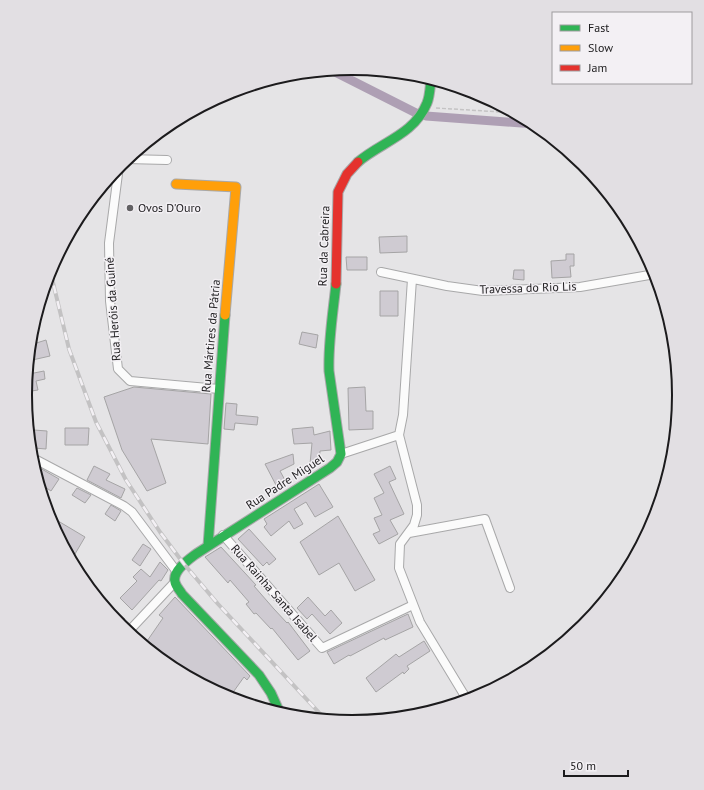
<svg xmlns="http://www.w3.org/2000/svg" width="704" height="790" font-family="'PT Sans',sans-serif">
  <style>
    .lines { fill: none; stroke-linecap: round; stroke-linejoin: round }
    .canal { stroke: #ae9fb4; stroke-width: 9 }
    .building { fill: #cfcbd2; stroke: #a5a4a5 }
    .street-casing { stroke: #a8a8a9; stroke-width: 10 }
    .fast-casing { stroke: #a8a8a9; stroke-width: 11 }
    .slow-casing { stroke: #a8a8a9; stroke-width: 11 }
    .jam-casing { stroke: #a8a8a9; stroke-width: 11 }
    .path { stroke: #c4c3c4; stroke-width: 1.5; stroke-dasharray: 4 2; stroke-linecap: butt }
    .street { stroke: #fbfbfb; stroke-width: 8 }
    .fast { stroke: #30b455; stroke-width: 9 }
    .slow { stroke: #ff9f0a; stroke-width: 9 }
    .jam { stroke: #e5322d; stroke-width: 9 }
    .rail-casing { stroke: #c3c2c3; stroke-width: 4 }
    .rail { stroke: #f3f0f4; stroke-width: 2.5; stroke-dasharray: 8; stroke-linecap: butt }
    .poi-dot { fill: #626163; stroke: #f3f0f4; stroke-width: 1.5 }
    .labels { text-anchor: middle; stroke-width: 3; stroke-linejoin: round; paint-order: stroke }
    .poi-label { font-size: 12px; fill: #1c1b1d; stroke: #f3f0f4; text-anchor: start }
    .street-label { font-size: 12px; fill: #1c1b1d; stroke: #f3f0f4 }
    .rim { fill: none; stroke: #1c1b1d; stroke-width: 2 }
  </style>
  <rect width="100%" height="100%" fill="#e5e4e6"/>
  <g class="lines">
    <!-- canal -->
    <path class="canal" d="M331,70L418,114
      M426,116L535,124"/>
  </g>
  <!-- building -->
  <path class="building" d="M407,236V252L380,253L379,237Z
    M566,254H574V266H570L571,277L552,278L551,261L566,260Z
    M346,257H367V270H347Z
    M514,270H524V280L513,279Z
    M380,291H398V316H380Z
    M302,332L318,335L316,348L299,344Z
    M46,340L50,356L28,361L30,345Z
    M44,371L45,379L36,381L38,390L25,392L26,382L31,381L29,374Z
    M134,387L211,394L208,444L151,439L166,483L147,491L122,450L104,397Z
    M365,387L366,411H373V429L349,430L348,388Z
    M226,403L237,404L236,415L258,417L257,425L235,423L234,430L224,429Z
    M313,427L314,435L330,431V433L331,450L320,451L319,465L310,464L312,443L294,444L292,429Z
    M65,428H89L88,445H65Z
    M34,430L47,431L46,449L34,448Z
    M293,454L294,464L280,471L286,482L277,487L265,464Z
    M33,464L59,479L51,491L39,483Z
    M94,466L110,474L106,480L125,489L121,498L87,480Z
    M390,466L396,479L389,482L404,514L390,520L398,534L379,544L373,534L380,531L374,518L382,515L374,498L384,493L374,474Z
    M319,484L333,507L315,517L306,502L294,509L303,524L294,529L289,521L271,536L264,527L267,524L264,519Z
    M77,488L91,495L85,503L72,495Z
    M111,505L121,511L115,521L105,514Z
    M48,515L85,537L75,554L64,547Z
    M338,516L375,580L355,591L339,563L319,575L300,542Z
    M249,529L276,559L269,565L267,562L263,566L238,539Z
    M143,544L151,549L140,566L132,560Z
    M221,547L256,585L254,586L274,609L287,623L288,622L310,651L298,660L272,628L271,629L256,613L254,614L246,604L249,602L230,580L228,583L205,557Z
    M160,562L168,570L161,581L159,580L132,610L120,598L137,581L133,577L141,569L150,577Z
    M175,597L250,676L247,680L244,677L229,698L207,686L145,644L163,618L159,615Z
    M308,597L325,616L331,610L342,623L330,634L312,614L307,619L297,608Z
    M107,605L125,619L120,625L105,607Z
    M408,614L413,627L385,640L384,638L350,656L349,655L334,664L327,652Z
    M424,641L430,651L407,666L409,669L404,674L403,672L376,692L366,678L396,654L399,657Z"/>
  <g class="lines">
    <defs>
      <path id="street" d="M126,159L167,160
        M119,166L109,243L110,301L118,369L130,381L219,389
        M381,272L447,286L483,291L580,287L655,274
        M399,435L403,415L412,279
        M341,454L399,435L417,505V515L414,525L400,544L399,568L420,622L463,693L468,700
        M31,457L124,506L132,512L177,572
        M409,533L485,519L510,588
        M223,535L322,648L413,605
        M128,632L175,582"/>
      <path id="fast" d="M358,162C381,142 414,135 427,103C430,96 430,87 431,79
        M208,546L225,315
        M280,713L271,693L259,675L182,594C180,590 176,587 175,582C172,571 188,560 196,554L330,468L337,462L341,454L329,371C328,342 333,313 336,284"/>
      <path id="slow" d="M176,184L236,187L225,315"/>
      <path id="jam" d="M336,284L338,192L347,174L358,162"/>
    </defs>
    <!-- street casing -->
    <use href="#street" class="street-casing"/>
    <!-- fast casing -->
    <use href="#fast" class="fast-casing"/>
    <!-- slow casing -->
    <use href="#slow" class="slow-casing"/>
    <!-- jam casing -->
    <use href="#jam" class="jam-casing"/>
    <!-- path -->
    <path class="path" d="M436,108L500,112L518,115"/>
    <!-- street -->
    <use href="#street" class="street"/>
    <!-- fast -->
    <use href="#fast" class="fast"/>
    <!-- slow -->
    <use href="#slow" class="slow"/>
    <!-- jam -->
    <use href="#jam" class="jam"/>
    <defs>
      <path id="rail" d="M50,270L69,349L96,422L126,480L160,532L184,564L218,604L325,719"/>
    </defs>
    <!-- rail casing -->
    <use href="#rail" class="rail-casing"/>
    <!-- rail -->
    <use href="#rail" class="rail"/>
  </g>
  <!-- markers -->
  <circle class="poi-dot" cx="130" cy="208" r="4"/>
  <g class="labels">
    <!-- poi labels -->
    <g class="poi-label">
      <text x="138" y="212">Ovos D'Ouro</text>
    </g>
    <!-- street labels -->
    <g class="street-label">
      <text transform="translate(324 246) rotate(-88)" y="4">Rua da Cabreira</text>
      <text transform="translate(528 288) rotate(-2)" y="4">Travessa do Rio Lis</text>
      <text transform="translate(113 309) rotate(-94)" y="4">Rua Heróis da Guiné</text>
      <text transform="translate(211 336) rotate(-85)" y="4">Rua Mártires da Pátria</text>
      <text transform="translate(285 482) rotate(-33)" y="4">Rua Padre Miguel</text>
      <text transform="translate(274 593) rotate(49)" y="4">Rua Rainha Santa Isabel</text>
    </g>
  </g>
  <!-- crop -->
  <path d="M0 0H704V790H0ZM32 395a320 320 0 1 1 640 0a320 320 0 1 1-640 0Z" fill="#e2dfe3" fill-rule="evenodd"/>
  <path class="rim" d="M32 395a320 320 0 1 1 640 0a320 320 0 1 1-640 0Z"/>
  <!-- legend -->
  <rect x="552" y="12" width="140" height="72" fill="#f3f0f4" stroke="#9d9b9e"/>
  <rect x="560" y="25" width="20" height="6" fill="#30b455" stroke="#9d9b9e"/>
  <text x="588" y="32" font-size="12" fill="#1c1b1d">Fast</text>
  <rect x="560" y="45" width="20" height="6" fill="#ff9f0a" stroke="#9d9b9e"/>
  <text x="588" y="52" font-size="12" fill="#1c1b1d">Slow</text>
  <rect x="560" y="65" width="20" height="6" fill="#e5322d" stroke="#9d9b9e"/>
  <text x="588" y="72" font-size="12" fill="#1c1b1d">Jam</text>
  <!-- scale -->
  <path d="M564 770v6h64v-6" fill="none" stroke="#1c1b1d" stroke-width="2"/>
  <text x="570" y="770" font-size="12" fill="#1c1b1d" stroke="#f3f0f4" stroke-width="3" paint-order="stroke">50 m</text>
</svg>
